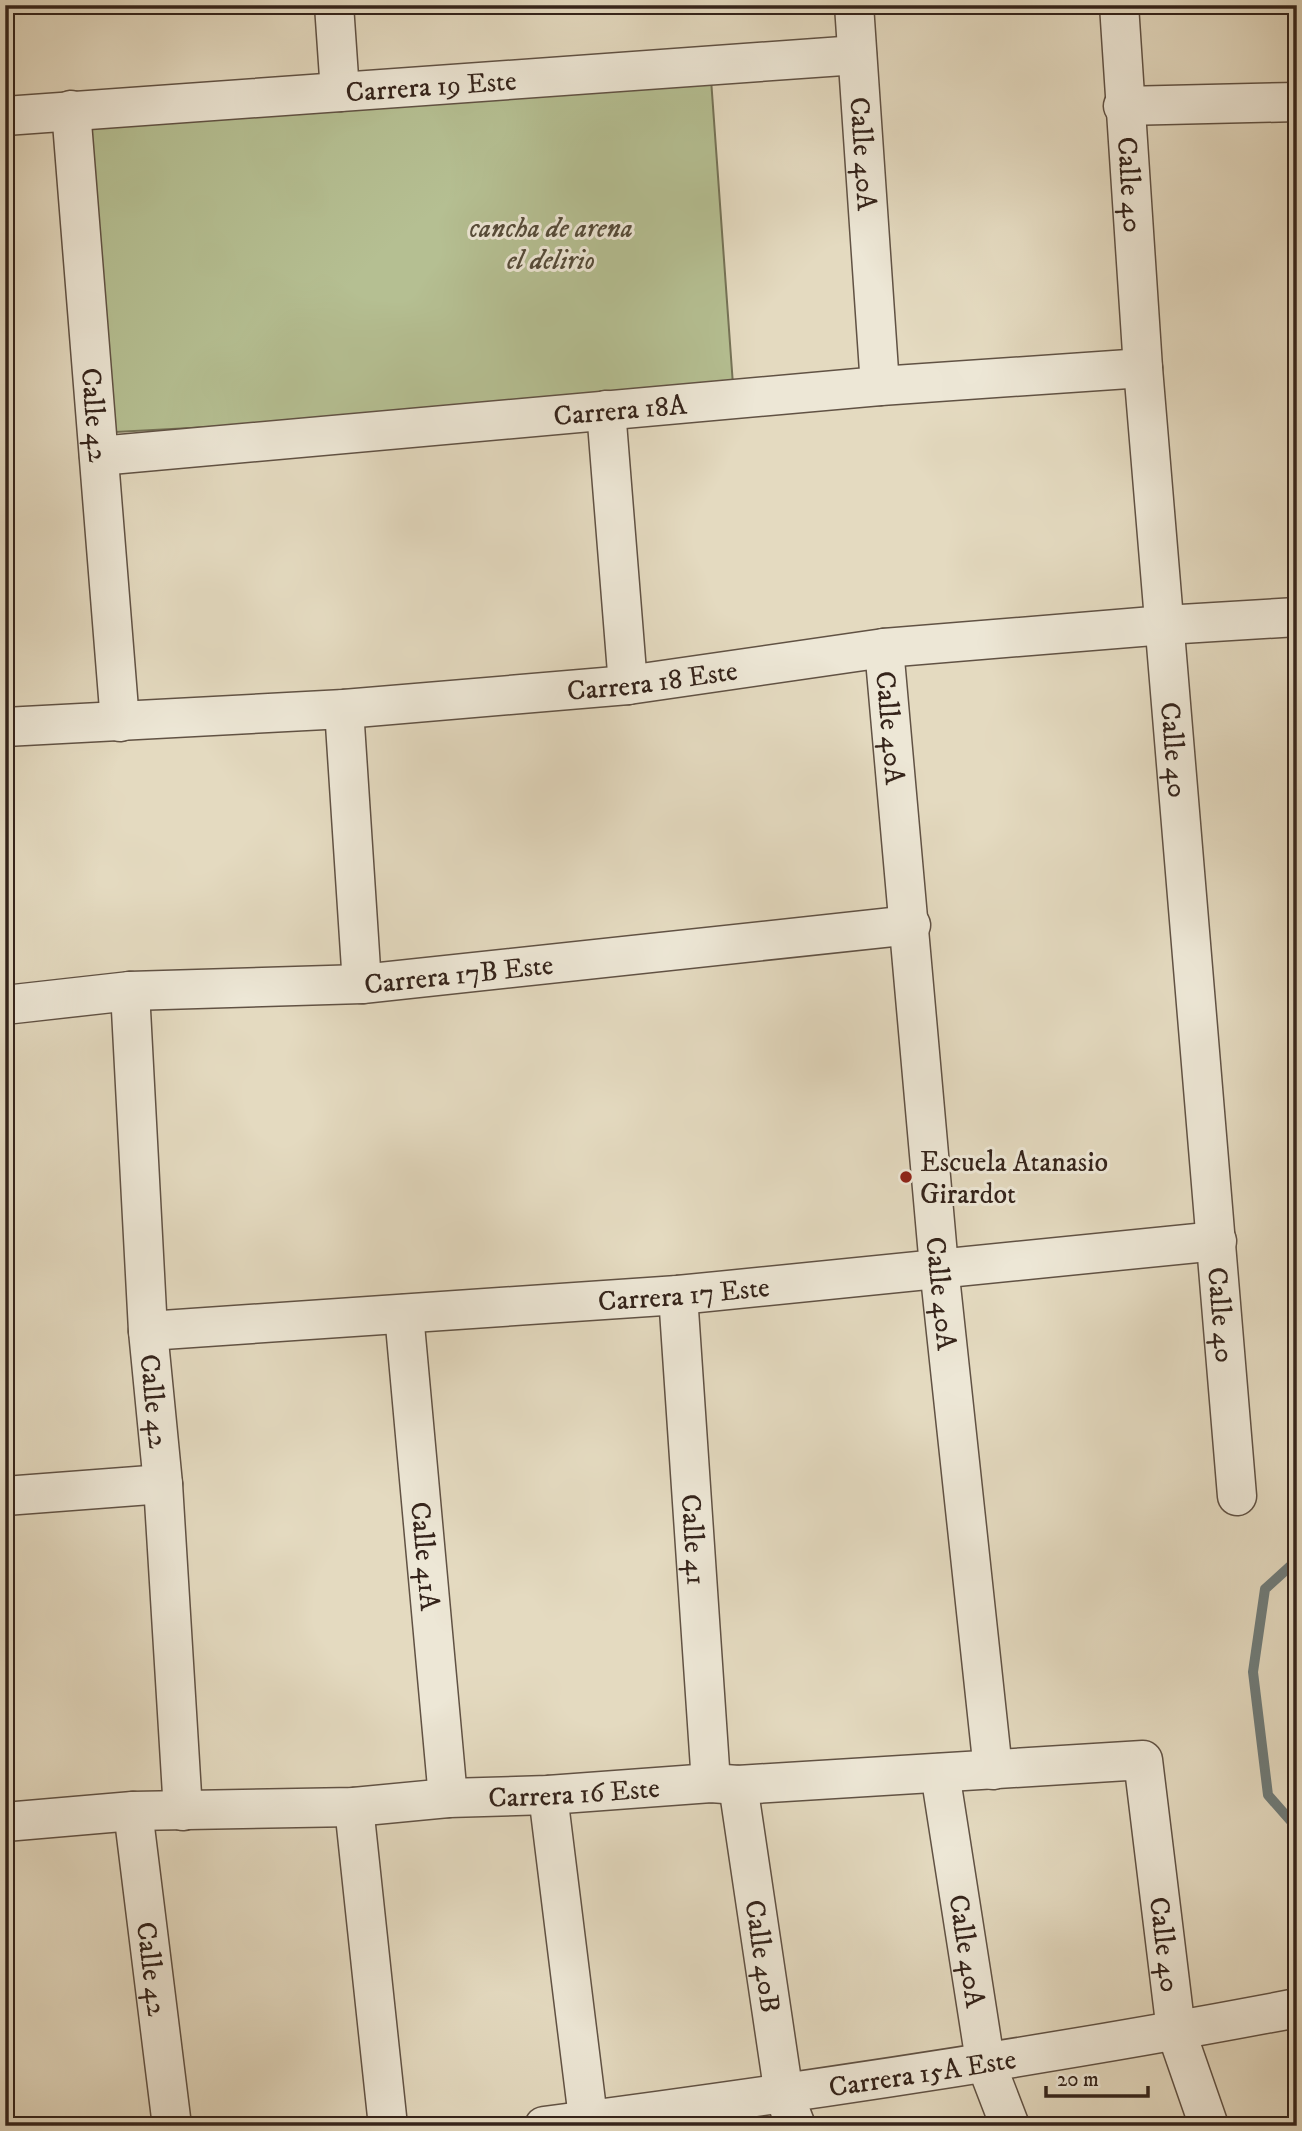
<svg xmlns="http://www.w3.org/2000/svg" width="1302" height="2131" font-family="'IM FELL DW Pica',serif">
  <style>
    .green { fill: #b5bf92; stroke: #757256; stroke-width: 2 }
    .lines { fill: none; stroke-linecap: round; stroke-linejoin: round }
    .stream { stroke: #707d7b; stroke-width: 10 }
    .minor-casing { stroke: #615244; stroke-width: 41 }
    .minor { stroke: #ede7d6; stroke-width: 38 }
    .poi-dot { fill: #8f2418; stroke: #ede7d6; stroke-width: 2.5 }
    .labels { text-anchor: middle; stroke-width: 6; stroke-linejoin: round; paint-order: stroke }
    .street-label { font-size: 28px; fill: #35241b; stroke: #ede7d6 }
    .park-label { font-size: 28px; font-style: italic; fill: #554b39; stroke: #ede7d6 }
    .poi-label { font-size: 28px; fill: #35241b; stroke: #ede7d6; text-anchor: start }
  </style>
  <rect width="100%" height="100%" fill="#e4dac0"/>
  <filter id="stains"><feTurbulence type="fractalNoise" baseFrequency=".00286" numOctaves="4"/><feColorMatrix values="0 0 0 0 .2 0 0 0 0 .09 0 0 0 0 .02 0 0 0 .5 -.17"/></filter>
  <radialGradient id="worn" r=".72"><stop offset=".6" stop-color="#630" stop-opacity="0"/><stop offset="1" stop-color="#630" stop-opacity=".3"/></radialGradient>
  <!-- green -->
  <path class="green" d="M710,65L734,399L97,433L71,110Z"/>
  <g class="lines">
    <!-- stream -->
    <path class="stream" d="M1297,1560L1265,1589L1253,1672L1268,1795L1297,1828"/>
    <defs>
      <g id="minor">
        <path d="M334,5L340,92"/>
        <path id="s1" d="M854,5L880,386"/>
        <path id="s2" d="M1119,5L1143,368L1237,1496"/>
        <path d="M1123,106L1297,102"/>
        <path id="s3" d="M71,110L120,722"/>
        <path id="s4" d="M5,116L857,55"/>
        <path d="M606,410L628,685"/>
        <path id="s5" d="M99,456L880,386L1143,368"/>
        <path id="s6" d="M884,648L939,1267L993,1770"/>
        <path d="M344,709L362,984"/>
        <path id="s7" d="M5,727L344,709L628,685L884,648L1165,625L1297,617"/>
        <path id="s8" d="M130,991L148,1331L163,1484L183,1811"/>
        <path id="s9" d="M5,1005L130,991L362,984L911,925"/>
        <path id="s10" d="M678,1295L711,1783"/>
        <path id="s11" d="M404,1314L448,1798"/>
        <path id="s12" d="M148,1331L678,1295L1217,1241"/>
        <path d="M5,1496L163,1484"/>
        <path id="s13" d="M940,1773L985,2061L1010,2126"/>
        <path id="s14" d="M738,1785L784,2095L796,2126"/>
        <path d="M548,1795L589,2126"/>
        <path d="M354,1807L388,2126"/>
        <path id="s15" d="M133,1811L172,2126"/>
        <path id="s16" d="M5,1822L133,1811L354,1807L448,1798L548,1795L711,1783L738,1785L1143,1760L1176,2031L1209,2126"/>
        <path id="s17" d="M544,2126C796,2093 1047,2056 1297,2008"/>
      </g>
    </defs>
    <!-- minor casing -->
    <use href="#minor" class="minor-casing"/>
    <!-- minor -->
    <use href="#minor" class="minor"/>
  </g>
  <!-- markers -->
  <circle class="poi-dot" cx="906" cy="1177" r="7"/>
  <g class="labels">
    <!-- street labels -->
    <g class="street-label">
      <text dy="10" stroke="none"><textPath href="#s4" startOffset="427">Carrera 19 Este</textPath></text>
      <text dy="10" stroke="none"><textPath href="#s1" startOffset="149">Calle 40A</textPath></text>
      <text dy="10" stroke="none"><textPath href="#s2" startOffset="180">Calle 40</textPath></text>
      <text dy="10" stroke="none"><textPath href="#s5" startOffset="523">Carrera 18A</textPath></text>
      <text dy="10" stroke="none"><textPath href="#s3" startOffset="306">Calle 42</textPath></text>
      <text dy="10" stroke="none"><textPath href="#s7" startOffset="649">Carrera 18 Este</textPath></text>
      <text dy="10" stroke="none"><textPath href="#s6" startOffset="80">Calle 40A</textPath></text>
      <text dy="10" stroke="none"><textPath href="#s2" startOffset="747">Calle 40</textPath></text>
      <text dy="10" stroke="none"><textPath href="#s9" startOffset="455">Carrera 17B Este</textPath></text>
      <text dy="10" stroke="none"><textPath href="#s12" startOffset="537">Carrera 17 Este</textPath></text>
      <text dy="10" stroke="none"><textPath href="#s6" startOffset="648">Calle 40A</textPath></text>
      <text dy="10" stroke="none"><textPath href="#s2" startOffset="1314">Calle 40</textPath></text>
      <text dy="10" stroke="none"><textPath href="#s8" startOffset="411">Calle 42</textPath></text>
      <text dy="10" stroke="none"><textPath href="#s10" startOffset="245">Calle 41</textPath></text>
      <text dy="10" stroke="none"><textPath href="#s11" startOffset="243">Calle 41A</textPath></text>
      <text dy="10" stroke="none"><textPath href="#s16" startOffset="570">Carrera 16 Este</textPath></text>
      <text dy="10" stroke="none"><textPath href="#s16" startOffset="1326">Calle 40</textPath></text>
      <text dy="10" stroke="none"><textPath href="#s13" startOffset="180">Calle 40A</textPath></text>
      <text dy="10" stroke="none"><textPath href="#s14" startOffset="173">Calle 40B</textPath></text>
      <text dy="10" stroke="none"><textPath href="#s15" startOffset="159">Calle 42</textPath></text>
      <text dy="10" stroke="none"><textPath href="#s17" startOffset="382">Carrera 15A Este</textPath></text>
    </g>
    <!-- park labels -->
    <g class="park-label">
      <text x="551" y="237">cancha de arena<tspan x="551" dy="32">el delirio</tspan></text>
    </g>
    <!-- poi labels -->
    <g class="poi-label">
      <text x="920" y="1171">Escuela Atanasio<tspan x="920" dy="32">Girardot</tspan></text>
    </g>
  </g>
  <!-- margin -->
  <rect width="1302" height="2131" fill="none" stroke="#e4dac0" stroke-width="28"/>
  <rect x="7" y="7" width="1288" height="2117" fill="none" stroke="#35241b" stroke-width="3.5"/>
  <rect x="14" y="14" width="1274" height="2103" fill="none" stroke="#35241b" stroke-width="2"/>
  <!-- scale -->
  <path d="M1046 2086v10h102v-10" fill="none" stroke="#35241b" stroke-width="3.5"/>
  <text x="1057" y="2086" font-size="21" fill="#35241b" stroke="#ede7d6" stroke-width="5" paint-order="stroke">20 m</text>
  <rect width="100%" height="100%" filter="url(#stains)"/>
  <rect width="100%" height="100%" fill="url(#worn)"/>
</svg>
